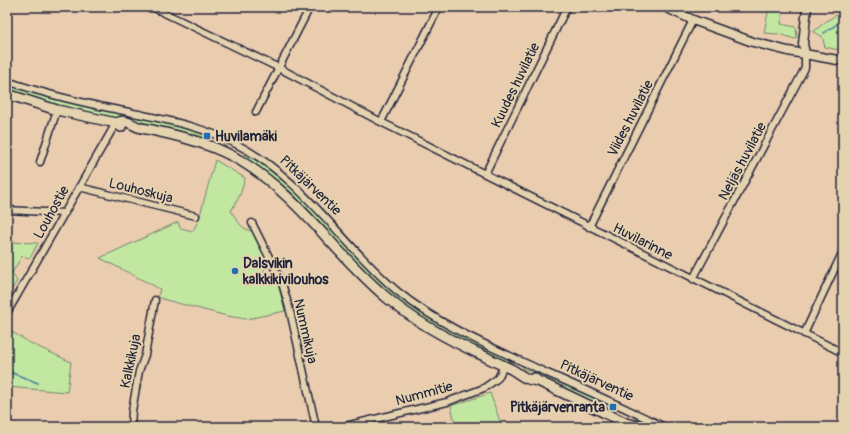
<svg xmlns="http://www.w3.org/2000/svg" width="850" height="434" font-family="Pangolin,sans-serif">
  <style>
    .green { fill: #c2e7a1; stroke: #72846e }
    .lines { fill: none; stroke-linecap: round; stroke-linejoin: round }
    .stream { stroke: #60919f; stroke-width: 2 }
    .street-casing { stroke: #22223b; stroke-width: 9 }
    .secondary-casing { stroke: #22223b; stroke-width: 11 }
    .primary-casing { stroke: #22223b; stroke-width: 12 }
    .street { stroke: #e5d3b0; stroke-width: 6 }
    .secondary { stroke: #e5d3b0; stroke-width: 8 }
    .primary { stroke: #e5d3b0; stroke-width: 9 }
    .poi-dot { fill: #1f6fb2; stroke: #e5d3b0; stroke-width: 1.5 }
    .labels { text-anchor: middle; stroke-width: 4; stroke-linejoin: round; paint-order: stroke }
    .street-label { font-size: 14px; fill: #22223b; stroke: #e5d3b0 }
    .poi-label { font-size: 14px; font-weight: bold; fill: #22223b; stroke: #e5d3b0; text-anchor: start }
  </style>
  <rect width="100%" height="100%" fill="#eaccaf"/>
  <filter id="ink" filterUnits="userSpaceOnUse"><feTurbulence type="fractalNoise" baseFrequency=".025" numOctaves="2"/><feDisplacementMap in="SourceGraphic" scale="8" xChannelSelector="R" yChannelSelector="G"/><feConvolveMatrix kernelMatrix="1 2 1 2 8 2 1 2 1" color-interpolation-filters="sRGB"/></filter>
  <g filter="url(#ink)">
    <!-- green -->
    <path class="green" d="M769,7H783L781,24L796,27L797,37L795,39L779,34L764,33Z
      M843,11V37L839,50L825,47L822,36L813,32L828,20Z
      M7,83L35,93L54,99L160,121L205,134L204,137L164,127L60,107L7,89Z
      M246,153L274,170L288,183L325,220L362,262L396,294L510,358L511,362C492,357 475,347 458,338C431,324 404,310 382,289C352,261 327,229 299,200C283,183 264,170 244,158Z
      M215,160L245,178L240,195L231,211C237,220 242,231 253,231L270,264C262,269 261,275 270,281L277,280L285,311L247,319L227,316L166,300L158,297L160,289L100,258L178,222L180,228L193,231L199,219Z
      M7,242L38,243L30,258L22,256L12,273L17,281L7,297Z
      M7,329L32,344L71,362L67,392L7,387Z
      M522,365H526L644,419L642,422L611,405L594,402L523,368Z
      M490,393L502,427H456L451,406Z"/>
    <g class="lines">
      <!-- stream -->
      <path class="stream" d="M824,33L843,20
        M7,371L38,383"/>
      <defs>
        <path id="street" d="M152,7L279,68L381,122L843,353
          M7,81C47,95 87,104 129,112C165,120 201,126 234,143C302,176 341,244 397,291C441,327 496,349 547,373C587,390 626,409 665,427
          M256,112L310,7
          M381,122L439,7
          M40,162L57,110
          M485,174L567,7
          M79,187L196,216
          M7,210L65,213
          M252,223L282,283L290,311L316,427
          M589,227L693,20
          M693,279L805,68V53
          M7,313L116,123
          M804,334L843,251
          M131,427L132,411L139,371L145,355L155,300
          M341,427L447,402L484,388L494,381L498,378L504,366"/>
        <path id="secondary" d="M665,7L693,20L753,42L788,51L843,61
          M805,53L803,44L807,7"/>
        <path id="primary" d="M7,94L57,110L116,123L121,127
          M116,123C126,119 129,123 138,127C144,129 150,129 156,131C185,137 215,145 241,161C299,196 335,254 386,297C415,322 449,340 484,356C493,361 502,365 511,369C522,375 524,380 538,381
          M534,378L538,381L626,423L632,427
          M626,423L642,427"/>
      </defs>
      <!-- street casing -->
      <use href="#street" class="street-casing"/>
      <!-- secondary casing -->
      <use href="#secondary" class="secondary-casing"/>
      <!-- primary casing -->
      <use href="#primary" class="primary-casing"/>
      <!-- street -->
      <use href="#street" class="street"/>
      <!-- secondary -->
      <use href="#secondary" class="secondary"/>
      <!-- primary -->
      <use href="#primary" class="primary"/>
    </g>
  </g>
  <!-- markers -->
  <g class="poi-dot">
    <rect x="203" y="132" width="8" height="8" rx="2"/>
    <circle cx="235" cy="271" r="4"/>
    <rect x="609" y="403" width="8" height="8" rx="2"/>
  </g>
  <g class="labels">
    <!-- street labels -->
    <g class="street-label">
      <text transform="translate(515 85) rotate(-64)" y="5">Kuudes huvilatie</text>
      <text transform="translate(630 118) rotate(-63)" y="5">Viides huvilatie</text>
      <text transform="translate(742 161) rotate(-62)" y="5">Neljäs huvilatie</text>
      <text transform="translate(311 185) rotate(44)" y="5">Pitkäjärventie</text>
      <text transform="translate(141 190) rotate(14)" y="5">Louhoskuja</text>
      <text transform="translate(51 212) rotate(-61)" y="5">Louhostie</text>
      <text transform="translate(643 241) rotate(27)" y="5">Huvilarinne</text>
      <text transform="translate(306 331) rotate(77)" y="5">Nummikuja</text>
      <text transform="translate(130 361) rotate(-78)" y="5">Kalkkikuja</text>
      <text transform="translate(597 380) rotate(25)" y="5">Pitkäjärventie</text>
      <text transform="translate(424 393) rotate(-15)" y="5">Nummitie</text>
    </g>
    <!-- poi labels -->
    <g class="poi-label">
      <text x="215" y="141">Huvilamäki</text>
      <text x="243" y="268">Dalsvikin<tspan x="243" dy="16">kalkkikivilouhos</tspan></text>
      <text x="605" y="412" text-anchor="end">Pitkäjärvenranta</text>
    </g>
  </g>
  <!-- margin -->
  <rect width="850" height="434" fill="none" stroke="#e5d3b0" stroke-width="24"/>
  <rect x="12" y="12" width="826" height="410" fill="none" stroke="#22223b" stroke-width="1.5" filter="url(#ink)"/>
</svg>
